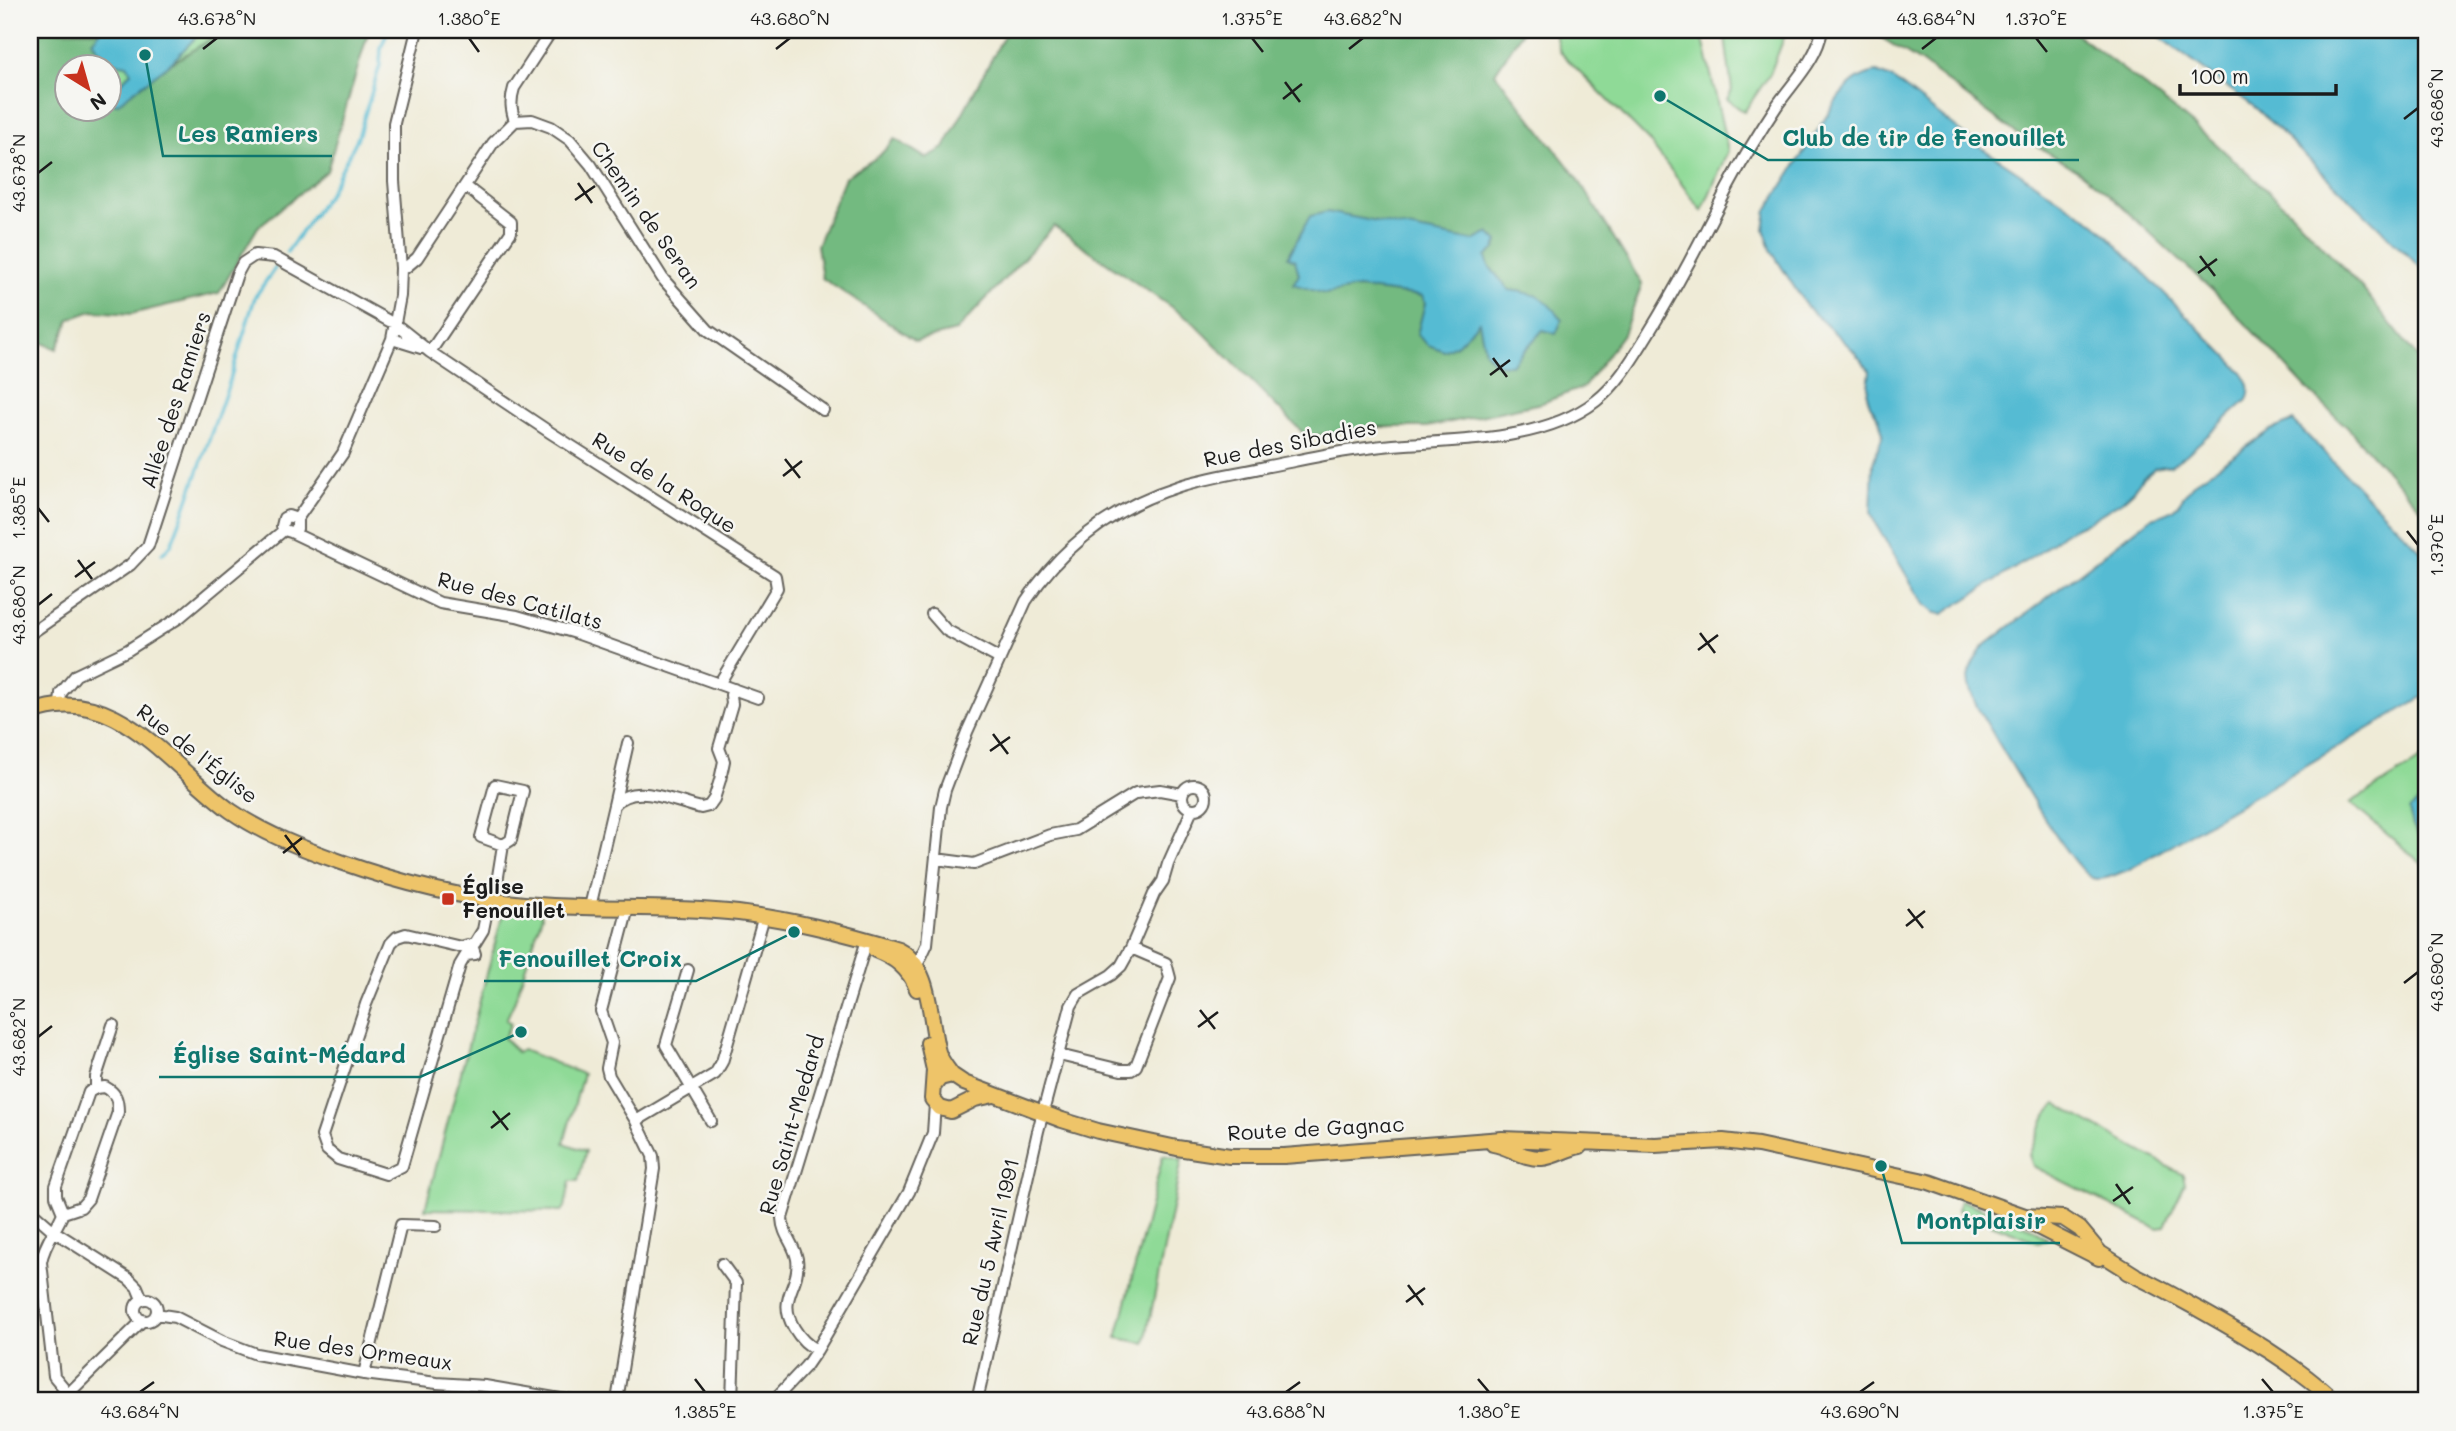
<svg xmlns="http://www.w3.org/2000/svg" width="2456" height="1431" font-family="Mali,sans-serif">
  <style>
    .green { fill: #8fda97; stroke: #567b5a; stroke-width: 2 }
    .forest { fill: #73ba80; stroke: #486b4e; stroke-width: 2; fill-rule: evenodd }
    .water { fill: #55bbd3; stroke: #386c78; stroke-width: 2 }
    .lines { fill: none; stroke-linecap: round; stroke-linejoin: round }
    .stream { stroke: #55bbd3; stroke-width: 3.5 }
    .minor-casing { stroke: #66645d; stroke-width: 14 }
    .major-casing { stroke: #66645d; stroke-width: 18 }
    .minor { stroke: #fff; stroke-width: 10 }
    .major { stroke: #eec469; stroke-width: 14 }
    .ticks { fill: none; stroke: #1c1c1c; stroke-width: 2.5 }
    .poi-dot { fill: #c8321e; stroke: #f6f6f2; stroke-width: 2.5 }
    .labels { text-anchor: middle; stroke-width: 5; stroke-linejoin: round; paint-order: stroke }
    .street-label { font-size: 21px; fill: #1c1c1c; stroke: #f6f6f2 }
    .poi-label { font-size: 21px; font-weight: bold; fill: #1c1c1c; stroke: #f6f6f2; text-anchor: start }
    .leader { fill: none; stroke: #0f766e; stroke-width: 2.5 }
    .callout-dot { fill: #0f766e; stroke: #f6f6f2; stroke-width: 2.5 }
    .callout-label { font-size: 23px; text-anchor: middle; font-weight: bold; fill: #0f766e; stroke: #f6f6f2; stroke-width: 5; stroke-linejoin: round; paint-order: stroke }
    .neatline { fill: none; stroke: #1c1c1c; stroke-width: 2.5 }
    .ticks-label { font-size: 18px; text-anchor: middle; fill: #1c1c1c }
  </style>
  <rect width="100%" height="100%" fill="#f6f6f2"/>
  <filter id="ink" filterUnits="userSpaceOnUse"><feTurbulence type="fractalNoise" baseFrequency=".0143" numOctaves="2"/><feDisplacementMap in="SourceGraphic" scale="14" xChannelSelector="R" yChannelSelector="G"/><feConvolveMatrix kernelMatrix="1 2 1 2 8 2 1 2 1" color-interpolation-filters="sRGB"/></filter>
  <filter id="wash" filterUnits="userSpaceOnUse"><feTurbulence type="fractalNoise" baseFrequency=".00686" numOctaves="4" result="noise"/><feDisplacementMap in="SourceGraphic" scale="28" xChannelSelector="R" yChannelSelector="G"/><feGaussianBlur stdDeviation="1.57" result="paint"/><feColorMatrix in="noise" values="0 0 0 0 0 0 0 0 0 0 0 0 0 0 0 0 0 1.4 0 .05"/><feComposite in="paint" operator="in"/></filter>
  <g filter="url(#wash)">
    <rect width="100%" height="100%" fill="#efebd7"/>
    <!-- green -->
    <path class="green" d="M74,30H226L147,78L116,83L97,31Z
      M1558,30H1701L1728,151L1702,211L1648,140L1560,52L1555,35Z
      M1724,30H1787L1770,74L1744,112L1727,99L1732,90Z
      M2426,757V796L2421,799L2413,826L2426,846V867L2350,803Z
      M504,909L540,912L542,916L514,1003L506,1020L511,1023L504,1038L517,1052L523,1050L583,1074L564,1143L586,1151L578,1181H570L565,1207L562,1211L425,1209Z
      M2056,1104L2183,1175L2185,1184L2165,1226L2157,1229L2033,1166L2029,1155L2046,1115Z
      M1163,1155L1182,1159L1145,1343L1117,1338Z
      M1960,1200L2034,1229L2047,1239L2038,1242L1958,1211Z"/>
    <!-- forest -->
    <path class="forest" d="M30,30L97,31L116,82L147,78L226,30H369L327,171L258,227L219,293L131,314L92,311L70,319L57,349L30,338ZM66,66H108V108H66Z
      M1007,30H1523L1495,73L1577,177L1642,284L1623,334L1584,387L1542,403L1427,427H1367L1307,437L1194,323L1054,226L956,331L916,341L822,278L817,245L845,177L879,156L895,139L926,158L944,148Z
      M1869,30H2071L2145,86L2214,142L2291,212L2362,288L2426,368V514L2347,427L2312,394L2226,303L2107,193L2077,170L2017,134L1922,63Z"/>
    <!-- water -->
    <path class="water" d="M101,30H203L171,63L117,104L109,101V95L131,72L127,65C113,64 99,54 92,41Z
      M2150,30H2426V273L2257,109Z
      M1877,72L1893,79L1982,148L2096,224L2242,372C2249,382 2252,388 2247,400L2186,455L2171,465L2155,468L2143,477L2134,490L2122,501L2088,522L2064,533L2040,552L1943,614L1935,613L1924,604L1876,525L1871,512L1873,463L1883,434L1879,419L1870,405L1867,395L1870,371L1852,349L1807,307L1772,252L1764,229L1767,210L1838,98C1849,84 1859,75 1877,72Z
      M1327,212L1473,241L1489,233L1498,242L1495,249L1486,257L1489,266L1509,290C1540,294 1543,296 1562,320L1556,334L1543,330L1511,365L1496,364L1485,352L1479,322L1458,344L1444,351L1428,345L1417,335L1425,303L1422,296L1358,288L1325,294L1293,284L1299,275L1295,260L1288,257L1310,216Z
      M2293,421L2426,556V695L2128,870C2118,873 2103,882 2092,878C2069,869 1995,735 1977,707C1963,677 1966,674 1983,647L2151,518C2186,509 2174,503 2195,482L2271,430Z
      M2426,796V846L2413,826L2409,810Z"/>
    <g class="lines">
      <!-- stream -->
      <path class="stream" d="M287,252L330,192L358,137L380,65L381,48L388,30
        M162,554L171,545L184,511L229,383L255,297L275,268
        M30,643L84,606"/>
    </g>
  </g>
  <g filter="url(#ink)">
    <g class="lines">
      <defs>
        <path id="minor" d="M515,121C511,109 510,101 514,88L552,30
          M401,268H405L417,258L493,143L515,121L532,120L551,127L570,140L591,165L663,279L708,330L823,410
          M395,326L400,328L430,352L551,433L775,576L777,588L719,684
          M392,339L421,348
          M430,352L511,232V222L465,186
          M297,519L288,516L284,518L282,526L284,530L291,532L297,529V519L343,453L392,339L400,296L401,268L394,181V123L417,30
          M291,532L440,603L517,616L576,633L758,698
          M932,614L946,630L1000,659
          M30,634L130,565L148,546L237,274L243,263L255,255L274,257L389,321L396,323
          M60,705L61,693L76,675L128,650L180,617L284,530
          M1182 797a12 12 0 1 1 24 0a12 12 0 1 1-24 0Z
          M495,785L523,791L511,840L503,845L481,837Z
          M614,805L628,743
          M936,859L974,864L1050,835L1076,830L1136,793L1160,790L1182,794
          M590,907L614,805C634,781 675,802 701,808L709,806L714,799L720,780L724,761L719,748L732,704L731,695L734,689
          M628,908L601,1011L612,1043L607,1068L609,1076L636,1121L715,1074L722,1062L764,916
          M472,945L475,954L466,955L460,965L402,1166L386,1174L338,1159L327,1150L322,1136L366,1004L391,943L397,937L406,934L461,947L475,943L483,930L488,905L495,895L503,845
          M909,966L919,961L927,944L941,807L945,790L967,732L1026,601C1063,545 1116,506 1180,486C1209,477 1240,473 1269,466C1315,457 1359,447 1406,444C1466,440 1546,440 1596,401C1618,384 1633,358 1648,334C1677,287 1702,238 1727,189C1742,161 1758,134 1776,107C1793,82 1817,60 1822,30
          M688,970L666,1045L711,1121
          M1059,1055L1121,1070H1131L1136,1066L1170,978L1166,963L1131,948
          M105,1087C116,1093 118,1099 118,1112L88,1199L81,1207L63,1213L56,1196V1186L89,1092L96,1088Z
          M96,1088V1077L113,1025
          M30,1210L55,1232L129,1279L137,1287L142,1299
          M63,1213C56,1230 44,1244 41,1262L54,1376L68,1393
          M722,1264L736,1283L732,1401
          M135 1310a11 11 0 1 1 22 0a11 11 0 1 1-22 0Z
          M156,1314L175,1317L222,1341L256,1354L364,1374L437,1383L485,1386L572,1401
          M817,1350C806,1345 800,1338 794,1328C776,1297 801,1287 797,1259C794,1243 783,1236 782,1218L867,940
          M364,1374L401,1225L436,1226
          M61,1401L143,1320
          M617,1401L654,1169L653,1156L636,1121
          M773,1401L806,1366L817,1350L909,1192L933,1133L935,1104
          M977,1401L1038,1131L1071,1006L1078,994L1111,975L1121,966L1131,948L1154,894L1163,881L1168,864L1192,810"/>
        <path id="major" d="M30,713C114,679 171,768 231,811C264,834 304,849 341,862C409,886 482,903 553,906C611,909 670,906 728,912C781,917 847,933 898,949C932,967 929,1019 938,1052C941,1061 947,1068 952,1075
          M875,950C895,958 909,968 917,989
          M928,1043L934,1070L932,1099L940,1108L951,1111L975,1099L994,1095
          M933,1087L940,1078L952,1075L964,1083L1062,1120L1098,1131L1177,1148L1230,1156H1284L1502,1139L1655,1145L1723,1141L1758,1145L1929,1182L2025,1216L2063,1218L2080,1229L2100,1253L2135,1275
          M1493,1144C1510,1147 1524,1159 1542,1158C1555,1157 1567,1148 1580,1146
          M2024,1220L2099,1258
          M2127,1272C2152,1283 2176,1297 2200,1310C2248,1337 2295,1364 2335,1401"/>
      </defs>
      <!-- minor casing -->
      <use href="#minor" class="minor-casing"/>
      <!-- major casing -->
      <use href="#major" class="major-casing"/>
      <!-- minor -->
      <use href="#minor" class="minor"/>
      <!-- major -->
      <use href="#major" class="major"/>
    </g>
  </g>
  <!-- ticks -->
  <path class="ticks" d="M469,38L479,52M1252,38L1263,52M2036,38L2047,52M203,49L217,38M776,49L790,38M1349,49L1363,38M1922,49L1936,38M1285,82L1300,102M1283,99L1302,84M2404,119L2418,108M38,173L52,162M578,183L592,203M575,200L595,186M2200,256L2215,276M2198,273L2217,259M1493,358L1507,377M1490,375L1510,360M785,459L800,478M783,476L802,461M38,508L49,522M2407,531L2418,545M78,560L92,579M75,577L95,562M38,605L52,594M1700,633L1715,653M1698,650L1718,635M993,734L1008,754M990,751L1010,737M285,835L300,855M283,853L302,838M1908,909L1923,928M1906,926L1925,911M2404,983L2418,972M1200,1010L1215,1029M1198,1027L1218,1012M38,1037L52,1026M493,1111L508,1130M491,1128L510,1113M2116,1184L2130,1204M2113,1201L2133,1187M1408,1285L1423,1305M1406,1302L1425,1288M695,1379L705,1392M1478,1379L1489,1392M2262,1379L2273,1392M140,1392L154,1382M1286,1392L1300,1382M1860,1392L1874,1382"/>
  <!-- markers -->
  <rect class="poi-dot" x="441" y="892" width="14" height="14" rx="3.5"/>
  <g class="labels">
    <!-- street labels -->
    <g class="street-label">
      <text transform="translate(646 215) rotate(55)" y="7">Chemin de Seran</text>
      <text transform="translate(176 400) rotate(-72)" y="7">Allée des Ramiers</text>
      <text transform="translate(1290 444) rotate(-11)" y="7">Rue des Sibadies</text>
      <text transform="translate(664 483) rotate(33)" y="7">Rue de la Roque</text>
      <text transform="translate(520 601) rotate(15)" y="7">Rue des Catilats</text>
      <text transform="translate(197 754) rotate(38)" y="7">Rue de l'Église</text>
      <text transform="translate(792 1125) rotate(-74)" y="7">Rue Saint-Medard</text>
      <text transform="translate(1316 1129) rotate(-3)" y="7">Route de Gagnac</text>
      <text transform="translate(991 1252) rotate(-77)" y="7">Rue du 5 Avril 1991</text>
      <text transform="translate(363 1351) rotate(8)" y="7">Rue des Ormeaux</text>
    </g>
    <!-- poi labels -->
    <g class="poi-label">
      <text x="462" y="894">Église<tspan x="462" dy="24">Fenouillet</tspan></text>
    </g>
  </g>
  <!-- callouts -->
  <path class="leader" d="M145 55L163 156H332M1660 96L1768 160H2079M794 932L696 981H484M521 1032L420 1077H159M1881 1166L1902 1243H2060"/>
  <g class="callout-dot">
    <circle cx="145" cy="55" r="7"/>
    <circle cx="1660" cy="96" r="7"/>
    <circle cx="794" cy="932" r="7"/>
    <circle cx="521" cy="1032" r="7"/>
    <circle cx="1881" cy="1166" r="7"/>
  </g>
  <g class="callout-label">
    <text x="248" y="142">Les Ramiers</text>
    <text x="1924" y="146">Club de tir de Fenouillet</text>
    <text x="590" y="967">Fenouillet Croix</text>
    <text x="289" y="1063">Église Saint-Médard</text>
    <text x="1981" y="1229">Montplaisir</text>
  </g>
  <!-- margin -->
  <rect width="2456" height="1431" fill="none" stroke="#f6f6f2" stroke-width="77"/>
  <!-- north arrow -->
  <g transform="translate(88 88) rotate(143)"><circle r="33" fill="#f6f6f2" stroke="#9f9f9c" stroke-width="2"/>
  <path d="M0-5L12 26L0 18L-12 26Z" fill="#c8321e"/>
  <text y="-10" font-size="19" font-weight="bold" text-anchor="middle" fill="#1c1c1c">N</text>
  </g>
  <!-- scale -->
  <path d="M2180 84v10h156v-10" fill="none" stroke="#1c1c1c" stroke-width="3.5"/>
  <text x="2190" y="84" font-size="21" fill="#1c1c1c" stroke="#f6f6f2" stroke-width="5" paint-order="stroke">100 m</text>
  <rect x="38" y="38" width="2380" height="1354" class="neatline"/>
  <g class="ticks-label">
    <text x="217" y="25">43.678°N</text>
    <text x="469" y="25">1.380°E</text>
    <text x="790" y="25">43.680°N</text>
    <text x="1252" y="25">1.375°E</text>
    <text x="1363" y="25">43.682°N</text>
    <text x="1936" y="25">43.684°N</text>
    <text x="2036" y="25">1.370°E</text>
    <text transform="translate(2437 108) rotate(-90)" y="6">43.686°N</text>
    <text transform="translate(19 173) rotate(-90)" y="6">43.678°N</text>
    <text transform="translate(19 508) rotate(-90)" y="6">1.385°E</text>
    <text transform="translate(2437 545) rotate(-90)" y="6">1.370°E</text>
    <text transform="translate(19 605) rotate(-90)" y="6">43.680°N</text>
    <text transform="translate(2437 972) rotate(-90)" y="6">43.690°N</text>
    <text transform="translate(19 1037) rotate(-90)" y="6">43.682°N</text>
    <text x="140" y="1418">43.684°N</text>
    <text x="705" y="1418">1.385°E</text>
    <text x="1286" y="1418">43.688°N</text>
    <text x="1489" y="1418">1.380°E</text>
    <text x="1860" y="1418">43.690°N</text>
    <text x="2273" y="1418">1.375°E</text>
  </g>
</svg>
